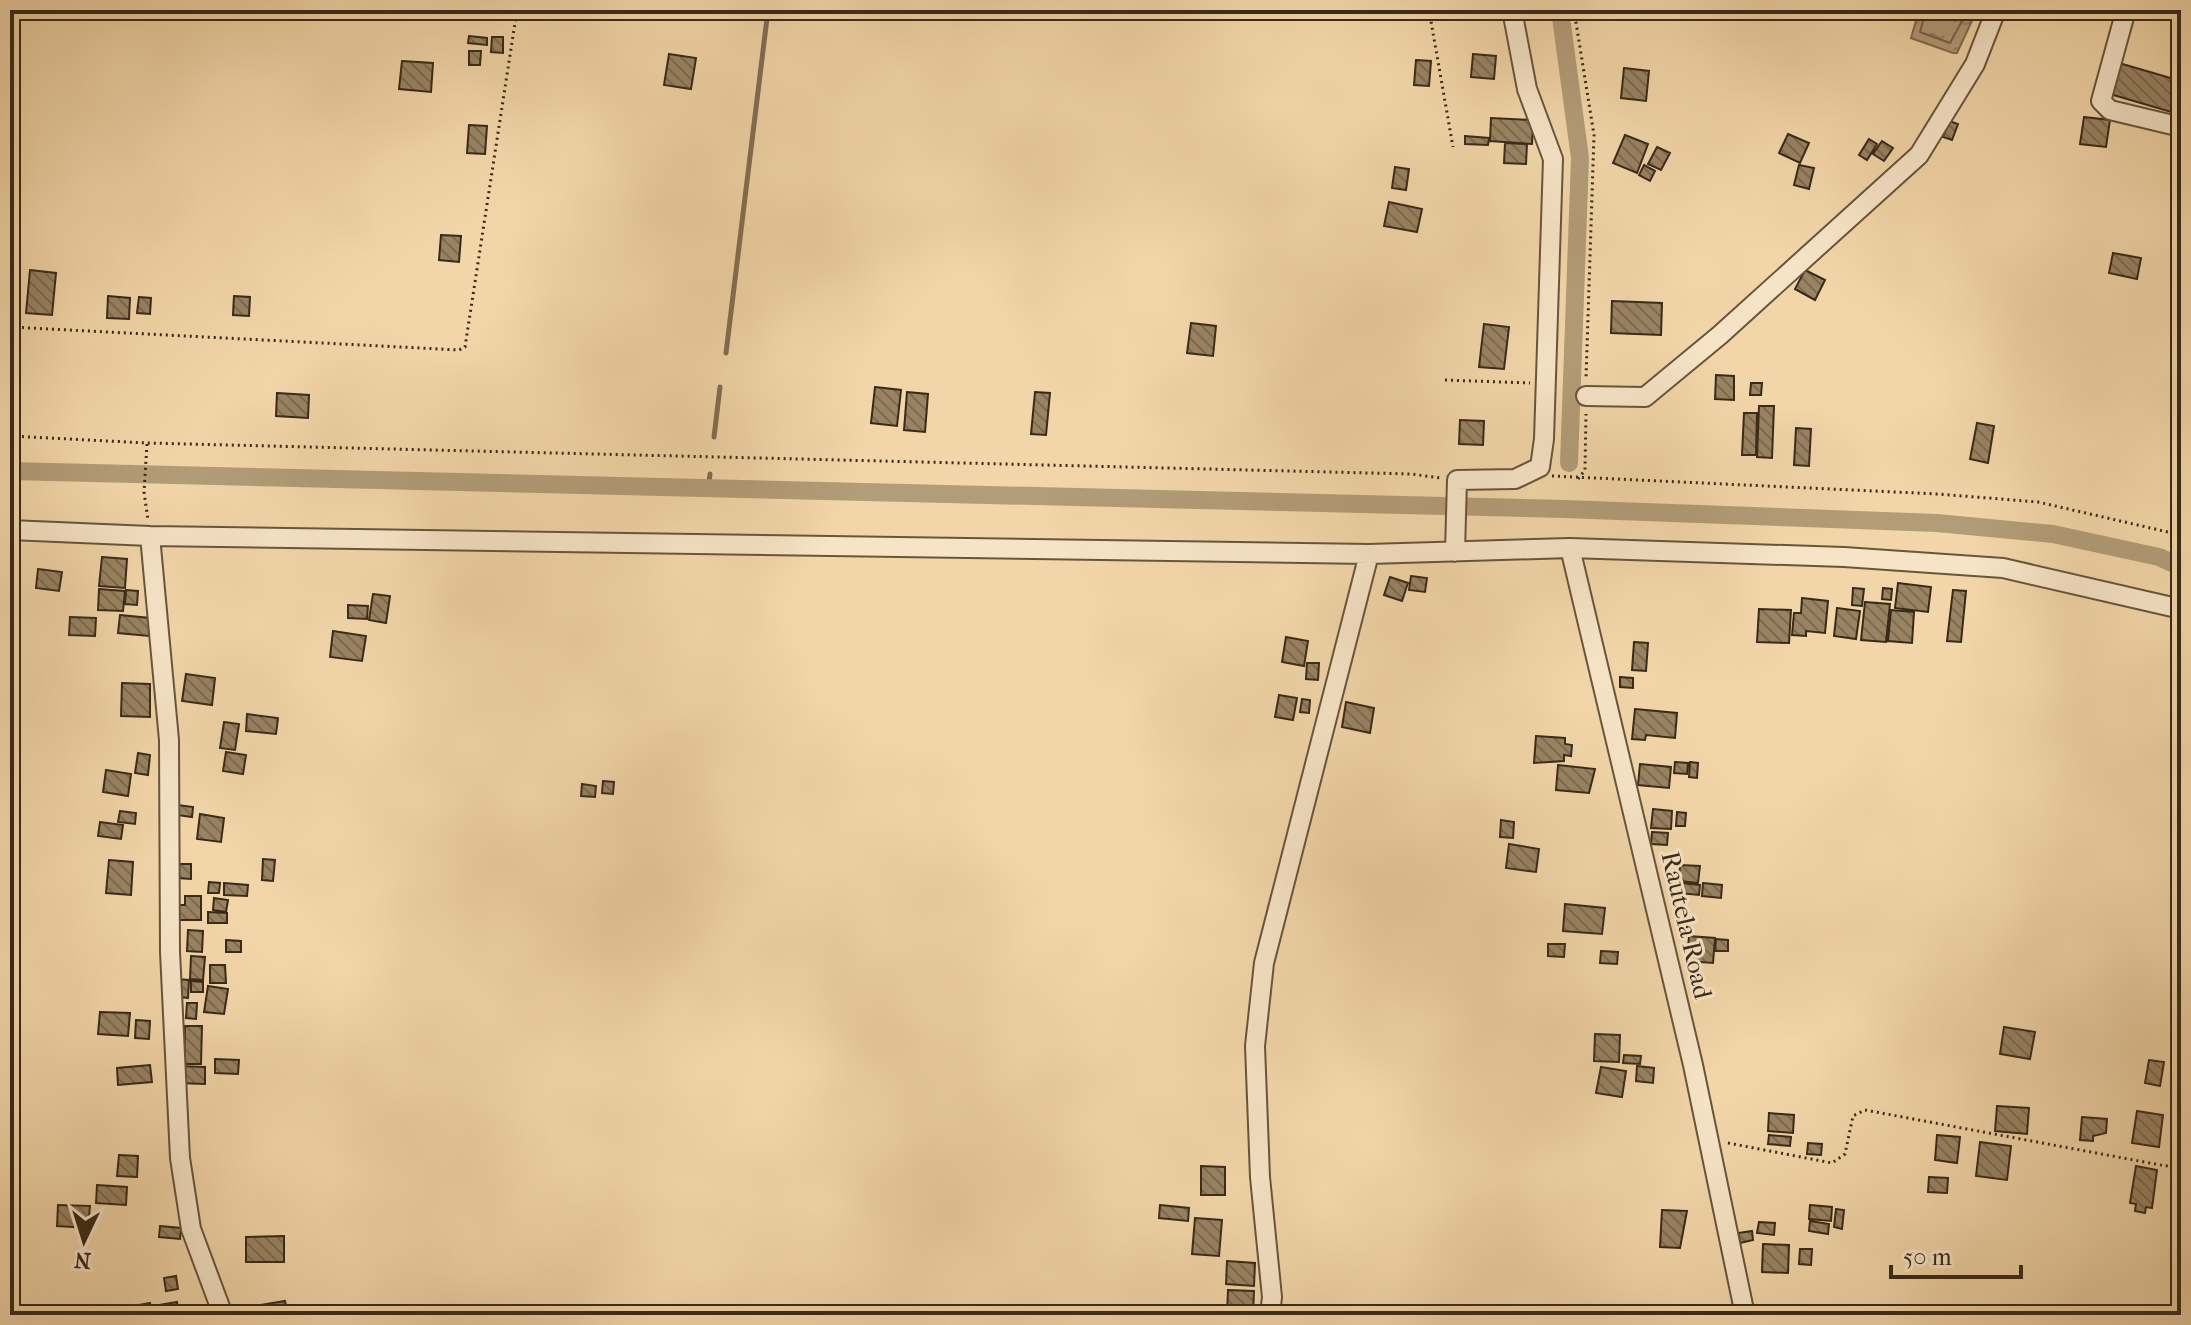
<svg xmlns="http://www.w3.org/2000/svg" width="2191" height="1325" font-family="'IM FELL French Canon',serif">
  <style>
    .water { fill: url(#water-ripples); stroke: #826e52; stroke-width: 2 }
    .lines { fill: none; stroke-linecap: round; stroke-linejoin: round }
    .shore { stroke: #766348; stroke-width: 2 }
    .stream { stroke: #826e52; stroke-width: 5 }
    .canal { stroke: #b39c78; stroke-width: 18 }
    .building { fill: url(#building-back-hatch); stroke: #392a18; stroke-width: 2 }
    .minor-casing { stroke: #67553c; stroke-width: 22 }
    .path { stroke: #392a18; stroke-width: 3; stroke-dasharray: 2 4; stroke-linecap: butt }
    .minor { stroke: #f7e4c7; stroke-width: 18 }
    .labels { text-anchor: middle; stroke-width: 6; stroke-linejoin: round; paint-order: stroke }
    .street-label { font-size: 26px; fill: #392a18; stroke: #f7e4c7 }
  </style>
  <defs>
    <pattern id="water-ripples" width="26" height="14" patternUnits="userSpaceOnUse" patternTransform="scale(2)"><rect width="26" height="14" fill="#b39c78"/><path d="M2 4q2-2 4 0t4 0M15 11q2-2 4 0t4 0" fill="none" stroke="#937f61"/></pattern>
    <pattern id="building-back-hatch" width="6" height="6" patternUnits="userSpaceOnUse" patternTransform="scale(2)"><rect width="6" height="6" fill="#998363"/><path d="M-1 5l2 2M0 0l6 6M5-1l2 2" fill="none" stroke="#7e6b51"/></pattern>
  </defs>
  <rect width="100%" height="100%" fill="#f2d6a9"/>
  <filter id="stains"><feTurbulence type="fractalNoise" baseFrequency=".0025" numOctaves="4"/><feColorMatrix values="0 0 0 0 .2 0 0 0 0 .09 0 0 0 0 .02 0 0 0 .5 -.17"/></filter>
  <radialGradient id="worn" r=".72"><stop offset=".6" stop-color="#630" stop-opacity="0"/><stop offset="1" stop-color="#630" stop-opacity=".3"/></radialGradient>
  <!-- water -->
  <path class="water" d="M1919,10H1977L1957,53H1953L1911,38Z"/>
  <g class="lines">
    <!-- shore -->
    <path class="shore" d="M1926,10L1920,32L1950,43L1968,10"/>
    <!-- stream -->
    <path class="stream" d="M726,353L768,10
      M714,437L720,387
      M708,490L710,474"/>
    <!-- canal -->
    <path class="canal" d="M1560,10L1580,158L1569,463
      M10,471L1564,509L1937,523L2053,534L2159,557L2181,567"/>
  </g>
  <!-- building -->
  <path class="building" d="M469,36L487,38V45L468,43Z
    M492,37H503V53L491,52Z
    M469,51H481L480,65H469Z
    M669,54L696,58L691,89L664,85Z
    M1473,54L1496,56L1494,79L1471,77Z
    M1416,60L1431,61L1429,86L1414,85Z
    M402,61L433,63L431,92L399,89Z
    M2119,63L2181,81L2178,114L2110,94Z
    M1624,68L1649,71L1646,101L1621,98Z
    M2084,117L2110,120L2106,147L2080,144Z
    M1491,118L1533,120L1532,144L1490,141Z
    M1949,121L1958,124L1952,140L1943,137Z
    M469,125L487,126L485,154L467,153Z
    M1788,134L1809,143L1800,163L1779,153Z
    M1625,135L1648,144L1637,173L1613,163Z
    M1465,136L1489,138L1488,145L1465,144Z
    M1869,139L1877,144L1867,160L1859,155Z
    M1882,141L1893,148L1884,161L1873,154Z
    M1505,143L1527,144L1526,164L1504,163Z
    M1657,147L1670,153L1661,170L1648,164Z
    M1644,165L1655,171L1650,181L1639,175Z
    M1799,165L1814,168L1809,189L1794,185Z
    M1395,167L1409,169L1406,190L1392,188Z
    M1389,202L1422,209L1417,232L1384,226Z
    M441,235L461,236L459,262L439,260Z
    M2113,253L2141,258L2137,279L2109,273Z
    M30,270L56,273L52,315L26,313Z
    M1805,270L1825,280L1815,300L1795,289Z
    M108,296L130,298L129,319L107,318Z
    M234,296L250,297L249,316L233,315Z
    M139,297L151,298L150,314L137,313Z
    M1612,301L1662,303L1661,335L1611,333Z
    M1191,323L1216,326L1213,356L1187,353Z
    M1484,324L1509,327L1504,369L1479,367Z
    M1716,375L1734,376V400L1715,399Z
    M1751,383H1762L1761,395H1750Z
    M875,387L901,390L897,426L871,423Z
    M907,392L928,394L925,432L904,430Z
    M1035,392L1050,393L1046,435L1031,434Z
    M277,393L309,395L308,418L276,416Z
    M1759,406H1774L1772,458L1757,457Z
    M1744,413H1757L1756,455H1742Z
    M1460,420L1484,421L1483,445L1459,444Z
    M1977,423L1994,426L1988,463L1970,459Z
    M1796,428L1811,429L1809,466L1794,465Z
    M102,557L127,559L125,588L99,586Z
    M38,569L62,572L59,591L36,588Z
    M1411,576L1427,578L1425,592L1409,590Z
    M1390,577L1408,583L1402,601L1384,595Z
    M1898,583L1931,587L1928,612L1895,608Z
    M1853,588L1864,589L1862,606L1852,605Z
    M1883,588L1892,589L1891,600L1882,599Z
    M99,589L125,591L123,611L98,610Z
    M126,590L138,591L137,605L125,604Z
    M1953,590L1966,591L1961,642L1947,641Z
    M373,594L390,596L386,623L369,620Z
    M1802,598L1828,601L1825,633L1806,631V636L1792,635L1794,613H1801Z
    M1865,602L1890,604L1886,642L1861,640Z
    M348,605L368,606L367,619L348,618Z
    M1837,608L1860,611L1856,639L1834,636Z
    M1759,609L1791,610L1789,643L1757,642Z
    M1891,610L1914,612L1912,643L1888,641Z
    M120,615L150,618L149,636L118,633Z
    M70,617L96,618L95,636L69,635Z
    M333,631L366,636L362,661L330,657Z
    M1286,637L1308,641L1304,666L1282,662Z
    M1634,642L1648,643L1646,671L1632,670Z
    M1307,663H1319L1318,680L1306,679Z
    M186,674L215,678L212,705L182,701Z
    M1620,677L1633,678V688L1620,687Z
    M122,683L150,684V717L121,716Z
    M1279,695L1297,698L1293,720L1275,717Z
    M1302,699L1310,700L1309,713L1300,712Z
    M1346,702L1374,708L1370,733L1342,727Z
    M1635,709L1677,713L1675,738L1646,735L1645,740L1632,739Z
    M247,714L278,718L276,734L246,731Z
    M224,722L239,724L235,750L220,748Z
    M1536,736L1565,738V744L1572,745L1571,756L1564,755V761L1534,763Z
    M226,752L246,755L243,774L223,771Z
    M138,753L150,755L148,775L135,773Z
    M1675,762L1688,763L1687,774L1674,773Z
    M1690,762L1698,763L1697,778L1689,777Z
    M1640,764L1671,767L1669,788L1638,785Z
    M1558,765L1595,769L1589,793L1556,790Z
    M106,770L131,774L128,796L103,792Z
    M603,781L614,782L613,794L602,793Z
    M582,784L596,786L595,797L581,796Z
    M178,805L193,807L192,817L177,815Z
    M1653,809L1672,811L1671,829L1651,828Z
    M120,811L136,813L135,824L118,822Z
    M1677,812L1686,813L1685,826H1676Z
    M200,814L224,818L221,842L197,839Z
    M1501,820L1514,822L1513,838L1500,837Z
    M100,822L123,825L121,839L98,836Z
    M1652,832L1668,833L1667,845L1651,844Z
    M1509,844L1539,849L1536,872L1506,868Z
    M263,859L275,860L273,881L262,880Z
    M109,860L133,862L131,895L106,893Z
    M177,864H191V879L177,878Z
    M1680,865L1700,866L1698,883L1679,881Z
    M209,882L220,883L219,893H208Z
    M224,883L248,885L247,896L224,895Z
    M1681,883L1700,885L1699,895L1680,893Z
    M1703,883L1722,885L1721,898L1702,896Z
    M185,896H201V920H178V905H185Z
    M214,898L228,900L226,912L213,910Z
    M1565,904L1605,908L1602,934L1563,931Z
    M208,912L227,913V923H208Z
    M188,930L203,931L202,952L187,951Z
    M1689,936L1715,938L1713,963L1687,961Z
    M1716,939L1728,940V951H1715Z
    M226,940L241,941V952H226Z
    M1548,944H1565L1564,957L1548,956Z
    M1601,951L1618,952L1617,964L1600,963Z
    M191,956L205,957L203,980L190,979Z
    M210,965H225L226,983H210Z
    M176,979L189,980L188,998L174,996Z
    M191,981L203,982V992H191Z
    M208,986L228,989L224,1014L204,1012Z
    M187,1003H197L196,1019L186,1018Z
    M100,1012L130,1013L128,1036L98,1034Z
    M136,1020L150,1021L149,1039L135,1038Z
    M185,1026H202L201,1064H184Z
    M2004,1027L2035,1032L2030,1059L2000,1054Z
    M1595,1034L1620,1035L1619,1062L1594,1061Z
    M1624,1055L1641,1056L1640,1064L1623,1063Z
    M215,1059L239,1060L238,1074L215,1073Z
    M2149,1060L2164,1062L2160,1086L2145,1083Z
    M150,1065L152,1082L118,1085L117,1068Z
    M179,1066L205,1067V1084L178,1083Z
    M1637,1066L1654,1068L1653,1083L1636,1081Z
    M1601,1067L1626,1071L1622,1097L1596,1093Z
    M1997,1106L2029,1108L2027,1134L1995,1131Z
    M2137,1111L2163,1115L2159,1147L2132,1143Z
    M1769,1113L1794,1115L1793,1133L1768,1131Z
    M2082,1117L2107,1119L2106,1133L2093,1136V1141L2080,1140Z
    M1769,1135L1791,1137L1790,1146L1768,1144Z
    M1937,1135L1960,1137L1957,1163L1935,1160Z
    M1980,1142L2011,1146L2007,1180L1976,1176Z
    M1808,1143L1822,1144L1821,1155L1807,1154Z
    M119,1155L138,1156L137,1177L117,1176Z
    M1201,1166L1225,1167V1195H1201Z
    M2136,1166L2157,1170L2152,1208L2146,1207L2145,1213L2135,1211L2136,1204L2130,1203Z
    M1929,1177L1948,1178L1947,1193L1928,1192Z
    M97,1185L127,1187L126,1205L96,1203Z
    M58,1205L90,1206L88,1228L57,1226Z
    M1160,1205L1189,1208L1188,1221L1159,1218Z
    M1810,1205L1832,1207L1831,1221L1809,1219Z
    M1836,1209L1844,1210L1842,1229L1834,1227Z
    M1662,1210L1687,1211L1680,1248L1660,1247Z
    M1195,1218L1222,1220L1219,1256L1192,1254Z
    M1810,1221L1829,1224L1828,1234L1809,1231Z
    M1759,1222L1775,1223L1774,1235L1757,1233Z
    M160,1226L181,1228L180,1239L159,1237Z
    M1752,1231L1753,1240L1740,1243L1738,1233Z
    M284,1236V1262H246V1237Z
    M1763,1244L1789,1245L1788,1273L1762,1272Z
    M1800,1249H1812L1811,1265L1799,1264Z
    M1227,1261L1255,1263L1254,1286L1226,1284Z
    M176,1276L178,1289L166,1291L164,1278Z
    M1228,1290L1254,1291L1253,1314L1227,1313Z
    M285,1301L288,1315H261L260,1305Z
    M177,1302L179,1315H154L153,1306Z
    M150,1303L152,1315H134L133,1306Z"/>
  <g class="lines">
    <defs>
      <path id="minor" d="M2126,10L2101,101L2110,110L2181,127
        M1586,396L1645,397L1720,335L1919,155L1975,64L1996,10
        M10,530L150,536L1369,554L1570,548L1844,557L2003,568L2181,609
        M150,536L169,740L170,952L180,1158L191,1229L223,1315
        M1570,548L1693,1065L1745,1315
        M1455,552L1457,480L1515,479L1540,467L1544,439L1553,159L1527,89L1512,10
        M1270,1315L1272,1297L1260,1177L1255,1046L1264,963L1369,554"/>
    </defs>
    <!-- minor casing -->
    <use href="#minor" class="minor-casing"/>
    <!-- path -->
    <path class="path" d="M1429,10L1453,147
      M1574,10L1594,135L1586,378
      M10,327L459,350L465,347L517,10
      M1445,380L1530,383
      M10,436L147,443L1411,474L1441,478
      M147,444L144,492L148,520
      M1552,476L1938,494L2038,502L2181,535
      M1578,479L1585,470L1586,414
      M1728,1143L1832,1163L1845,1154L1853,1116L1865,1110L2166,1166L2181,1161"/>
    <!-- minor -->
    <use href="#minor" class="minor"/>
  </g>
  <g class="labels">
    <!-- street labels -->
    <g class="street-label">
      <text transform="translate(1687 925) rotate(77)" y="9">Rautela Road</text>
    </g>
  </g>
  <!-- margin -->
  <rect width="2191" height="1325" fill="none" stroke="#f2d6a9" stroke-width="40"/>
  <rect x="12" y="12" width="2167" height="1301" fill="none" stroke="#392a18" stroke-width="4"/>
  <rect x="20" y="20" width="2151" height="1285" fill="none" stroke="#392a18" stroke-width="2"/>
  <!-- north arrow -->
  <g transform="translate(84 1241) rotate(184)" stroke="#f7e4c7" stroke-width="6" paint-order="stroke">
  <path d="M0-6L14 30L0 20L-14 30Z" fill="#392a18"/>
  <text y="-12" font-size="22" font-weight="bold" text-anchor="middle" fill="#392a18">N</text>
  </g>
  <!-- scale -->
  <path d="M1891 1265v12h130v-12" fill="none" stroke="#392a18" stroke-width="4"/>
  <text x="1903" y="1265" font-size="24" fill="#392a18" stroke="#f7e4c7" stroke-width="6" paint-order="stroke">50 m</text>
  <rect width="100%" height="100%" filter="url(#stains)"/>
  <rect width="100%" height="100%" fill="url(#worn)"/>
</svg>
